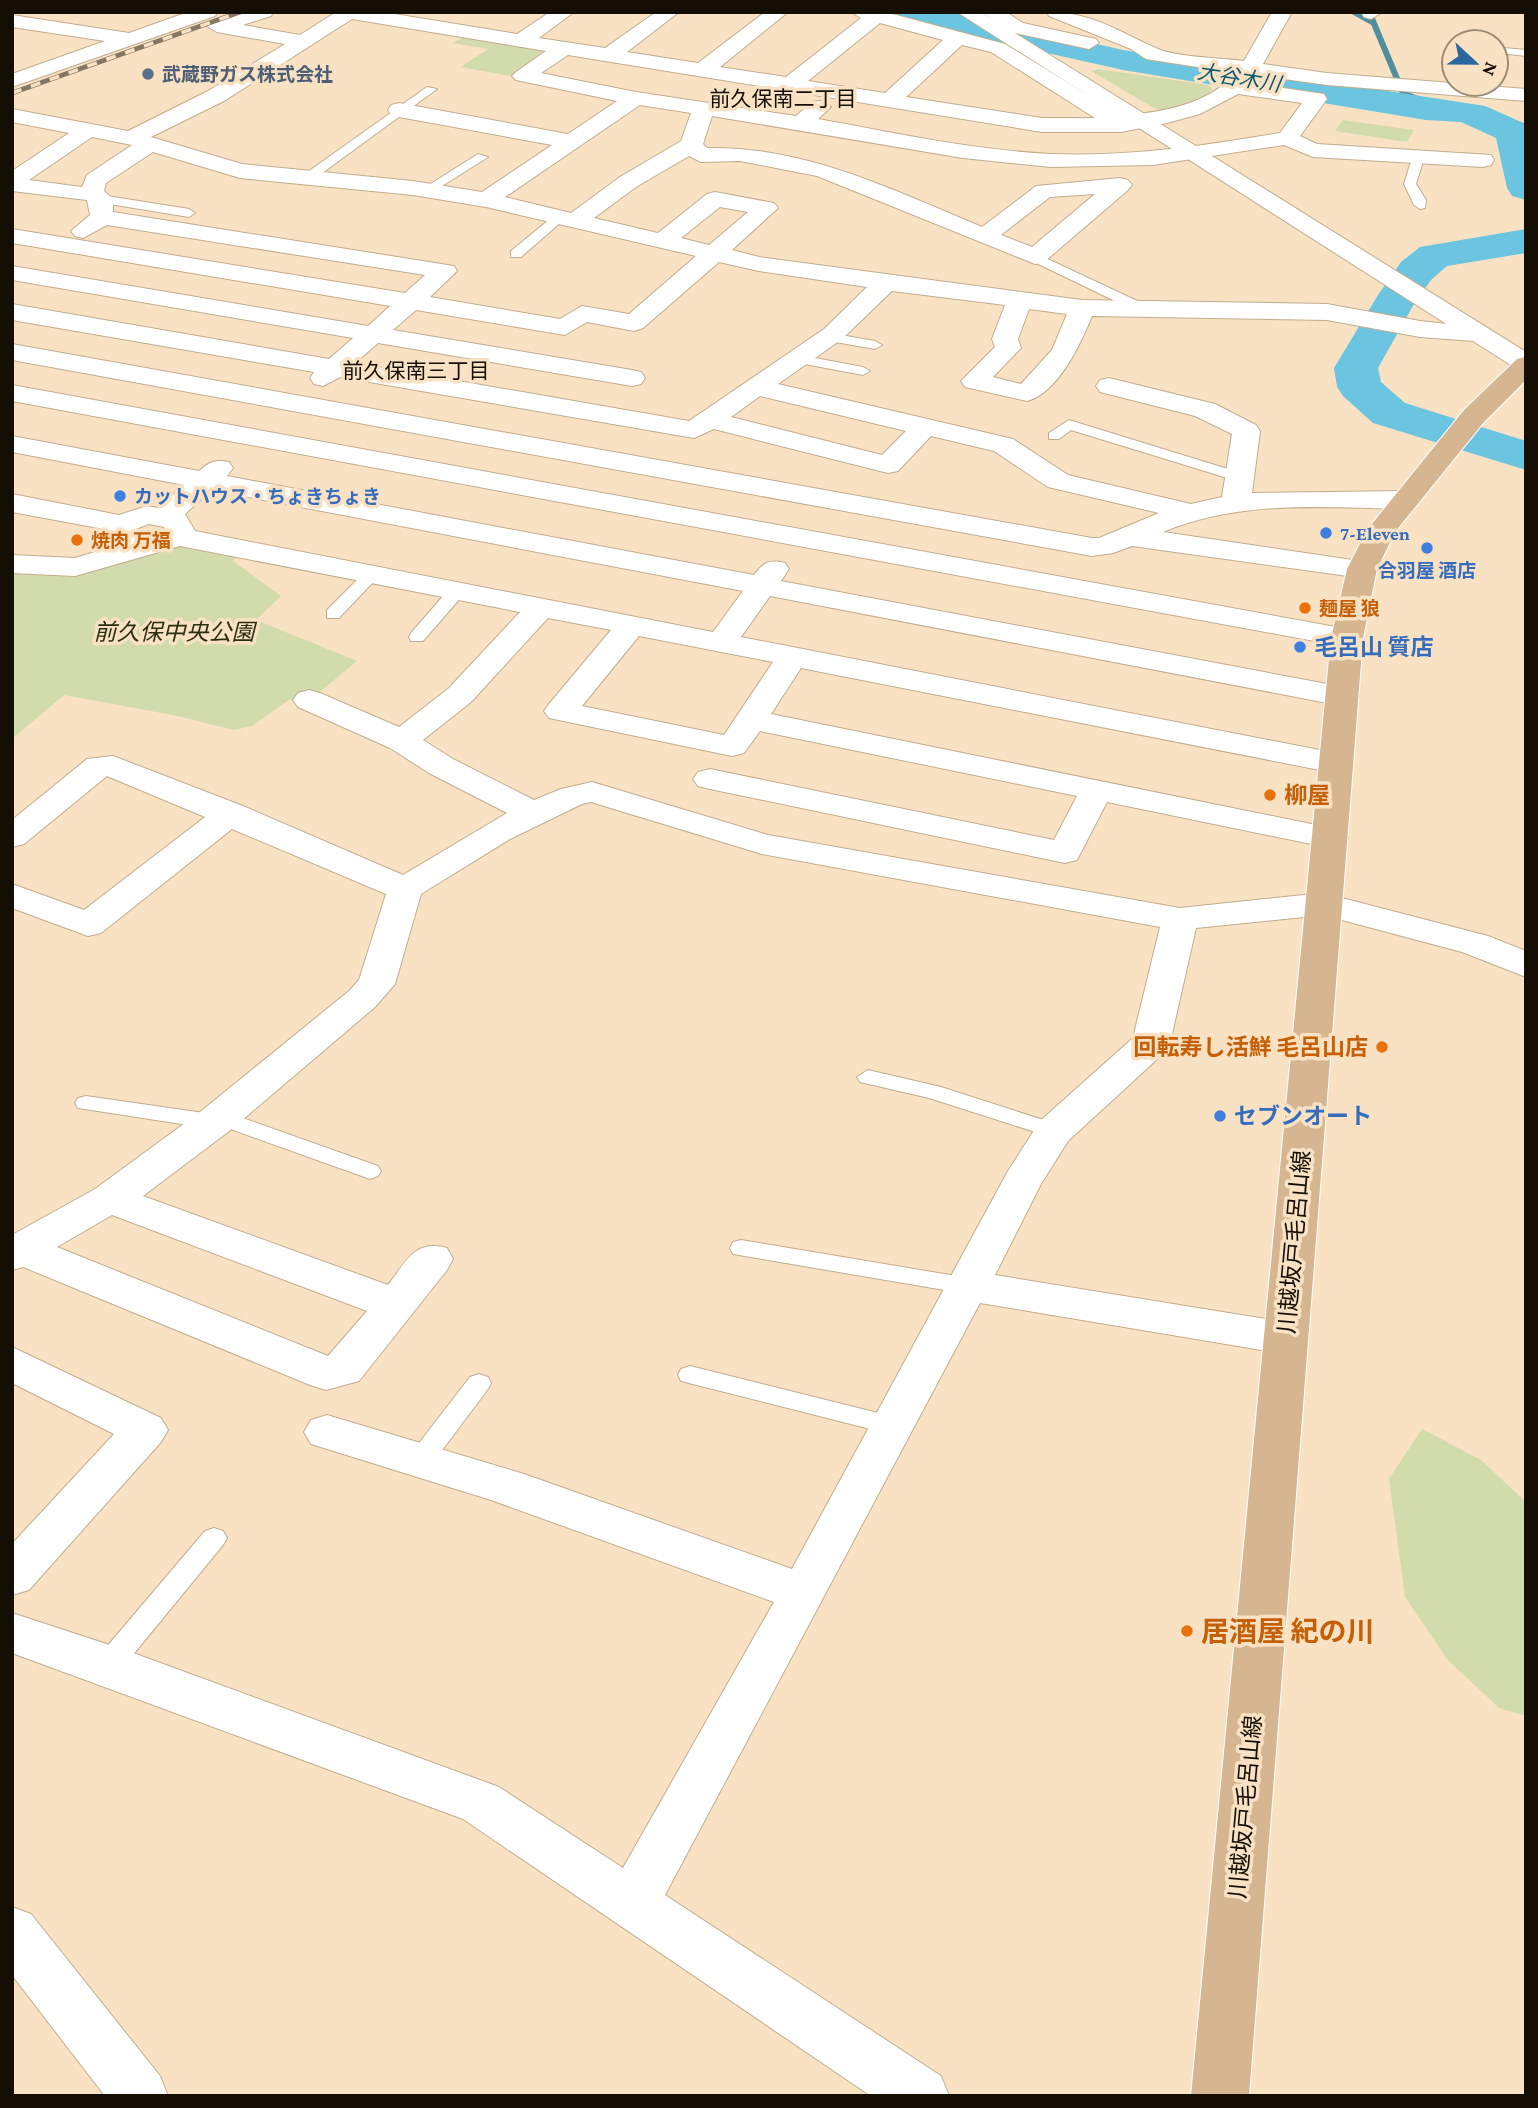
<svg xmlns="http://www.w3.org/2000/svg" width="1538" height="2108" font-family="'Crimson Pro','Noto Sans JP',serif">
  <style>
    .green { fill: #d1dbab }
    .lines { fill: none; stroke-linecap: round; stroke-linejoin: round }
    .stream { stroke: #518e9e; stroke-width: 6 }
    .river { fill: #6bc5e0; fill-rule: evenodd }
    .lane-casing { stroke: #c1ad8e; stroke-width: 2 }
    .street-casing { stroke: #c1ad8e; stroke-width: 2 }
    .secondary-casing { stroke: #c1ad8e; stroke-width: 2 }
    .primary-casing { stroke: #fff; stroke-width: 2 }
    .lane { fill: #fff; fill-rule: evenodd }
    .street { fill: #fff; fill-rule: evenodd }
    .secondary { fill: #fff; fill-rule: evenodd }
    .primary { fill: #d5b691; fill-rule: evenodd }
    .rail-casing { stroke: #867763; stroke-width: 5 }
    .rail { stroke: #f8e2c3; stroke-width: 3.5; stroke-dasharray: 10; stroke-linecap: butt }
    .service-dot { fill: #5c6f8a; stroke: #f8e2c3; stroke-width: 2.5 }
    .shop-dot { fill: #3f7fe0; stroke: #f8e2c3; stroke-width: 2.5 }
    .food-dot { fill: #e8710a; stroke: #f8e2c3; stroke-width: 2.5 }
    .labels { text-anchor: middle; stroke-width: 7; stroke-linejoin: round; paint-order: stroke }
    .far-service-label { font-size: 19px; font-weight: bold; fill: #4e5e75; stroke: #f8e2c3; text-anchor: start }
    .far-shop-label { font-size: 19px; font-weight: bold; fill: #366cbe; stroke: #f8e2c3; text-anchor: start }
    .far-food-label { font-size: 19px; font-weight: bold; fill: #c56008; stroke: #f8e2c3; text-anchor: start }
    .far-water-label { font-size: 21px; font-style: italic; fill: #0e5a6d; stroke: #f8e2c3 }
    .far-neighbourhood-label { font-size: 21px; fill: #150e04; stroke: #f8e2c3 }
    .park-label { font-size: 23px; font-style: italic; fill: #2a2f11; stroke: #f8e2c3 }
    .shop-label { font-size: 23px; font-weight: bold; fill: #366cbe; stroke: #f8e2c3; text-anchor: start }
    .food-label { font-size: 23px; font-weight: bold; fill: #c56008; stroke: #f8e2c3; text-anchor: start }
    .street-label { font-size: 23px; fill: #150e04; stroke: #f8e2c3 }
    .near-food-label { font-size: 28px; font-weight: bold; fill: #c56008; stroke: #f8e2c3; text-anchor: start }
  </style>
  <rect width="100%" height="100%" fill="#f8e2c3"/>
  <!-- green -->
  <path class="green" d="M465,36L547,49L510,76L461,67L488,49L453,43Z
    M1098,69L1208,85L1213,88C1201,103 1175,111 1156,109L1091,71Z
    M1343,120L1414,130L1407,142L1335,131Z
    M183,543L239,554L233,561L281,596L256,620L357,661L304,705L290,699L252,726L234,730L178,716L64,695L12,739V568L160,552Z
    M1422,1429L1481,1460L1526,1502V1716L1499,1708L1447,1659L1405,1597L1389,1479Z"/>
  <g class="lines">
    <!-- stream -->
    <path class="stream" d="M1354,12L1372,22
      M1370,14L1403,93L1438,108"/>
    <!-- river -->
    <path class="river" d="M890,12H954L1123,50L1485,106L1526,124V200L1512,196L1507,188L1496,138L1461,122L1426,120L1123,70L895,19Z
      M1526,229V253L1447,266L1431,280L1414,304L1378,368L1381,382L1405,403L1526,441V470L1373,423L1343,396L1337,387L1334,368L1378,295L1401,262L1420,247Z"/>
    <defs>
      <path id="lane" d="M1504,48L1526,50V56L1500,53L1498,51Z
        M427,87L437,89L310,182H302V176Z
        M1419,151L1425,155L1416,184L1426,200L1425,208L1420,209L1414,205L1404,184L1413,155Z
        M478,154L488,157L431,193L421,190Z
        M101,195L189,209L195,213L189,217L97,202V196Z
        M556,214L567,217L521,257H511V251Z
        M1035,253L1150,307L1152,310L1140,313L1030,260V254Z
        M829,333L875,341L882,345L875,349L824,340L822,337Z
        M799,355L863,367L870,371L863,375L794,362V356Z
        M1069,420L1244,474L1247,477L1239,482L1234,480L1071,430L1059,439H1049V433Z
        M371,570L379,575L377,578L339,618H327V610L365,572Z
        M457,586L465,591L463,595L423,641H411L409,637L411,633L451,587Z
        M868,1070L941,1087L1062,1126L1065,1131L1062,1136L1054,1138L929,1098L860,1082L857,1077Z
        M86,1096L211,1114L220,1110L378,1166L381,1171L378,1176L370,1179L222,1126L214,1129L78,1108L75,1103L78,1098Z
        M741,1240L968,1278L976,1280L980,1286L976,1292L968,1294L733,1254L730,1248L733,1242Z
        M690,1366L890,1416L899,1418L902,1425L899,1432L890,1434L681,1381L678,1375L681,1369Z
        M479,1374L488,1377L491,1383L488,1389L431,1465L422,1468L413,1465L410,1458L413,1451L470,1377Z
        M214,1528L223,1531L227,1538L223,1545L118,1673L108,1676L98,1673L95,1665L98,1657L205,1531Z"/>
      <path id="street" d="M188,12H218L215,16L12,87V74L105,41L12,27V15L129,33Z
        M242,12H274L271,16L243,25L300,35L336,12H382L517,34L550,12H574L539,38L605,48L656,12H679L627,52L698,63L765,12H788L720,67L786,77L861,18L851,12H885L1005,44L1122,116C1162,112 1208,105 1236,73L1146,59L1131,49L1049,16L1046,12C1093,12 1117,31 1158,49C1176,57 1222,58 1244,61L1272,12H1292L1263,64L1327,73L1526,89V101L1327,85L1256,75L1250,83L1324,94L1327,99L1300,136L1317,144L1491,155L1494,160L1491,165L1483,167L1313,157L1284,145L1153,165L1051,167L963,158L712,116L703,144L707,148C805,146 893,190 982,227L1036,186L1120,178L1128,180L1132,185L1128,190L1044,262L1035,264L817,176L740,161L701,162L689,156L636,187L594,218L658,233L707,194L715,192L774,203L778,208L732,250L759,257L1082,300L1327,304L1420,321L1483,328L1487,333L1483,338L1474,341L1420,337L1327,320L1092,316C1081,343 1058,393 1027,401L965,387L961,381L995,347L992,339L1005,305L892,291L842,339L778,384L1013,439L1068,475L1191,504L1222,497L1232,434L1195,416L1100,392L1096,386L1100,380L1109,378L1215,404L1256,425L1260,431L1252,493L1405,491L1415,494L1419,500L1415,506L1405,509C1324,507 1239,500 1163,532L1373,563L1377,569L1373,575L1362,578L1132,546L1113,553L1092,556L12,360V344L1092,538H1099L1159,513L1048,487L994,451L931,436L898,471L888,473L714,429L694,438L340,377L323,386L314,384L310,378L314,372L12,320V304L329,359L353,338L12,280V266L368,326L390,306L12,243V229L405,293L425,275L107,225L83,238L75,236L71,231L90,215L87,200L12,191V171L69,133L12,122V109L128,131L208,91L285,44L217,32L207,26L210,22ZM352,19L546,51L516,72L512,76L516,80L617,101L568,134L399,103L391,105L388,110L391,115L399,117L552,145L482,192L413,181L242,164L151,137L224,101ZM880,23L943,40L885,93L808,81ZM962,45L991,52L1095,118H1042L906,97ZM568,55L1042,132H1121L1167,123L1200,114L1238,94L1302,103L1280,133C1204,146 1128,157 1051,154C973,150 896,133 818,119L831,107L820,101L812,102L796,116L636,92L541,73ZM640,105L691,113L681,141L620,177L571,213L505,197ZM92,137L132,145L87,175L82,187L29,180ZM153,152L240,178L413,195L486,207L696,256L629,314L582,306L560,319L430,297L457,271L454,266L113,212V199L104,191L106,183ZM1095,194L1032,247L1001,235L1050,197ZM720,207L748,212L709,245L681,238ZM719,262L759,271L867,287L824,329L689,421L355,363L378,343L632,386L641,384L645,378L641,372L632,370L393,330L416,310L565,335L587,322L634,331L643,328ZM1029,309L1067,314L1052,350L1021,384L993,377L1021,348L1018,339ZM760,396L906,431L882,455L731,417Z
        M982,12H1006L1023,23L1096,39L1099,43L1089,49L1010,32Z
        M1361,12H1381V13L1371,19L1364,17Z
        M12,385L1347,629L1358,631L1363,638L1358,645L1347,647L12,401Z
        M12,436L199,471C209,462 215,459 229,462L233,468L227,476L754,575C763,563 768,559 785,563L789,569L781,581L1354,689L1359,696L1354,703L1343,706L770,596L741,637L1335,753L1347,756L1352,763L1347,770L1335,773L801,668L771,714L1331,828L1343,831L1348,838L1343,845L1331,848L1107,802L1077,860L1065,863L710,789L698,786L693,779L698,772L710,769L1054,840L1077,796L760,731L744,753L732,756L549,718L544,711L549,704L611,630L548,618L471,702L423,740L453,759L534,800L561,789L592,782L768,835L1180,908L1323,893L1488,936L1526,951V977L1462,952L1323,915L1196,928L1170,1043L1165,1052L1068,1141L1041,1184L995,1275L1285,1322L1300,1327L1307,1338L1300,1349L1285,1354L980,1303L665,1895L941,2076L949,2096H871L463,1819L12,1653V1613L125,1650L499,1787L623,1868L774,1602L491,1500L311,1444L304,1432L311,1420L327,1415L524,1474L792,1569L1008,1171L1040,1121L1133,1038L1160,927L762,854L591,802L582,804L510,839L421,894L395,984L375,1007L228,1132L143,1196L388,1285C406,1262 414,1239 447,1248L453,1259L447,1270L359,1381L326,1390L310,1385L23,1267L12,1270V1235L95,1189L200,1112L349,991L359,980L386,894L232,829L101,933L88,936L12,908V884L84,910L205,817L107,776L24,844L12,847V820L87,759L113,756L243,806L403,875L507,813L429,773L390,748L298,707L293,700L298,693L309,690L320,693L399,727L449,688L520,612L180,546L75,576L12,573V555L75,558L111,547L101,535L104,529L12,512V494L119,515L147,506L158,508L184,485L12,452ZM211,490L743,591L713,632L195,531L185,514ZM149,524L164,527L165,530L148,538L131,534L133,530ZM639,636L773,662L724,735L582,706ZM112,1215L367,1311L328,1356L57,1247Z
        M12,1347L161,1418L168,1430L161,1442L29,1590L12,1595V1544L114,1434L12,1383Z"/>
      <path id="secondary" d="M957,12H981L1526,352V371L1517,369Z
        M12,1907L31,1914L160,2076L168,2096H105L12,1975Z"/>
      <path id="primary" d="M1526,357V380L1484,422L1395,532L1377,569L1363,638L1249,2096H1191L1331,638L1347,569L1367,530L1464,410L1517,359Z"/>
    </defs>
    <!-- lane casing -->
    <use href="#lane" class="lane-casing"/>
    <!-- street casing -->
    <use href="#street" class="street-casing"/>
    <!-- secondary casing -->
    <use href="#secondary" class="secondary-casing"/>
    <!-- primary casing -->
    <use href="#primary" class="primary-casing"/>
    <!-- lane -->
    <use href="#lane" class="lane"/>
    <!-- street -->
    <use href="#street" class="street"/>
    <!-- secondary -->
    <use href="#secondary" class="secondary"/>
    <!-- primary -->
    <use href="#primary" class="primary"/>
    <defs>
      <path id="rail" d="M12,93L240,12"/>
    </defs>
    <!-- rail casing -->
    <use href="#rail" class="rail-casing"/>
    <!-- rail -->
    <use href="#rail" class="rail"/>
  </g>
  <!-- markers -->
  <circle class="service-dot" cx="148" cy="74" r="7"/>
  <g class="shop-dot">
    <circle cx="120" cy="496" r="7"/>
    <circle cx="1326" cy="533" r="7"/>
    <circle cx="1427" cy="548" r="7"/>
    <circle cx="1300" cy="647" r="7"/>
    <circle cx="1220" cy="1116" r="7"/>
  </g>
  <g class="food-dot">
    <circle cx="77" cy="540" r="7"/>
    <circle cx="1305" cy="608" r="7"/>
    <circle cx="1270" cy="795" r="7"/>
    <circle cx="1382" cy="1047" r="7"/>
    <circle cx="1187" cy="1631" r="7"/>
  </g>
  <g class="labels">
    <!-- far-service labels -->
    <g class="far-service-label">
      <text x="162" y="81">武蔵野ガス株式会社</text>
    </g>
    <!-- far-shop labels -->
    <g class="far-shop-label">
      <text x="134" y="503">カットハウス・ちょきちょき</text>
      <text x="1340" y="540">7-Eleven</text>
      <text x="1427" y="577" text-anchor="middle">合羽屋 酒店</text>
    </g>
    <!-- far-food labels -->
    <g class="far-food-label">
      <text x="91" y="547">焼肉 万福</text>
      <text x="1319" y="615">麺屋 狼</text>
    </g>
    <!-- far-water labels -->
    <g class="far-water-label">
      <text transform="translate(1239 78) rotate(9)" y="7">大谷木川</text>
    </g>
    <!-- far-neighbourhood labels -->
    <g class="far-neighbourhood-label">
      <text x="783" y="106">前久保南二丁目</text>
      <text x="416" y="378">前久保南三丁目</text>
    </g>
    <!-- park labels -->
    <g class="park-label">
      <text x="174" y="640">前久保中央公園</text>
    </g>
    <!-- shop labels -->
    <g class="shop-label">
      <text x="1314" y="655">毛呂山 質店</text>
      <text x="1234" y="1124">セブンオート</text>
    </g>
    <!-- food labels -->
    <g class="food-label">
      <text x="1284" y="803">柳屋</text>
      <text x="1368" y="1055" text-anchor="end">回転寿し活鮮 毛呂山店</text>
    </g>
    <!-- street labels -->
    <g class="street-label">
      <text transform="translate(1294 1242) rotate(-85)" y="8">川越坂戸毛呂山線</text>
      <text transform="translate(1245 1807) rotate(-85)" y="8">川越坂戸毛呂山線</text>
    </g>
    <!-- near-food labels -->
    <g class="near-food-label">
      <text x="1201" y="1641">居酒屋 紀の川</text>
    </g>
  </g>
  <!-- border -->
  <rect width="1538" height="2108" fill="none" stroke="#150e04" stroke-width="28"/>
  <!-- north arrow -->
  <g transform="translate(1475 63) rotate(112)"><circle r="33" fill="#f8e2c3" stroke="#9d8d77" stroke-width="2"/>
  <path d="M0-5L12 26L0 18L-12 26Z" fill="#2a689f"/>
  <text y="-10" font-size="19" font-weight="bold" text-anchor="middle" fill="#150e04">N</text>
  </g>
</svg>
